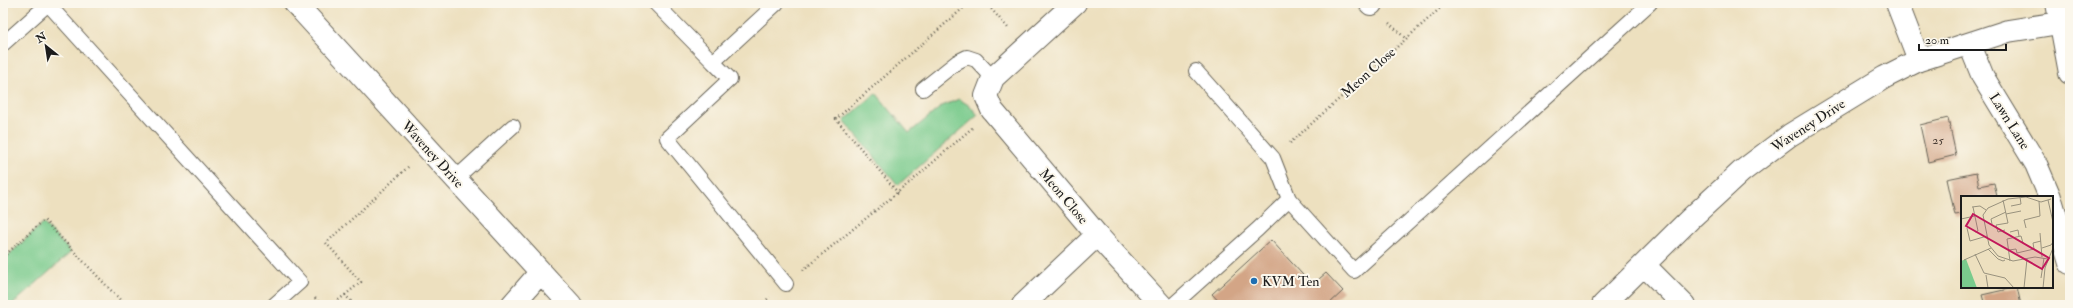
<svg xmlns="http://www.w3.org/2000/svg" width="2073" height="308" font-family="'IM FELL Double Pica',serif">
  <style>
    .green { fill: #7acb8d; stroke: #4b7454 }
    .building { fill: #d3a586 }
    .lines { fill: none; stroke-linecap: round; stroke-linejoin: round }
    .lane-casing { stroke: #656155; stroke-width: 16 }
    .street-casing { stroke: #656155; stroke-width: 24 }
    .secondary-casing { stroke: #656155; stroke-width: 24 }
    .path { stroke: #656155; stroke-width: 2.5; stroke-dasharray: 1 3; stroke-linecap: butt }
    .lane { stroke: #fff; stroke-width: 14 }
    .street { stroke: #fff; stroke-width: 22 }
    .secondary { stroke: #fff; stroke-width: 22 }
    .poi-dot { fill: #1f6fb2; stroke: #fbf7ec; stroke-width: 1.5 }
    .labels { text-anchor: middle; stroke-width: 4; stroke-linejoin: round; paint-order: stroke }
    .number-label { font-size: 12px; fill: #4a3e36 }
    .street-label { font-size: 14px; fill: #1c1c1c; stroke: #fbf7ec }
    .poi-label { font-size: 14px; fill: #1c1c1c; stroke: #fbf7ec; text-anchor: start }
    .inset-road { fill: none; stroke: #99927e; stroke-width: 1 }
    .view { fill: #c2185b; fill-opacity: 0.15; stroke: #c2185b; stroke-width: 2 }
    .inset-edge { fill: none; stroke: #1c1c1c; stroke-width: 2 }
  </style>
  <rect width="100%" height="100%" fill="#fbf7ec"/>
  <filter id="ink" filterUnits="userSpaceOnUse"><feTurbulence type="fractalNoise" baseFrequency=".025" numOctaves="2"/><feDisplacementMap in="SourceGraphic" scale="8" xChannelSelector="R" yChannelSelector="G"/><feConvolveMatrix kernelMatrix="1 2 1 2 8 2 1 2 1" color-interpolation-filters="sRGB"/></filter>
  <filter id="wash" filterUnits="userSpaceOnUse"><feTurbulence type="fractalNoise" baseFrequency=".012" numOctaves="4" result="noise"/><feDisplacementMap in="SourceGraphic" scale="16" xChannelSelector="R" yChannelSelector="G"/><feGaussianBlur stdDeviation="0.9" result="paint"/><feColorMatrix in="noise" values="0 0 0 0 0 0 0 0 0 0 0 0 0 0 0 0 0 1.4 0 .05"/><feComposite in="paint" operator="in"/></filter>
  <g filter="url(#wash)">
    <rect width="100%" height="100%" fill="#ede0bf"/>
    <!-- green -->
    <path class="green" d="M876,93L909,133L942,106L959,99L970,106L978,115L898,185L844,121Z
      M43,223L71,252L12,305H3V260Z"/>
    <g id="blocks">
      <!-- building -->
      <path class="building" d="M1948,118L1956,155L1928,162L1920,125Z
        M1976,173L1979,186L1994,183L1997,197H1962V214L1955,215L1947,179Z
        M1271,240L1312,285L1326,273L1343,291L1328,305H1222L1212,294Z
        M2017,287L2021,305H1985L1982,295Z"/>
    </g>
  </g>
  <g filter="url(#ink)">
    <use href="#blocks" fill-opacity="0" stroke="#656155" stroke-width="1"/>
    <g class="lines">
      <defs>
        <path id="lane" d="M47,3L300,282L274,305
          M655,3L713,62L777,3
          M3,44L48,4
          M713,62L730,79L667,138L786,284
          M1196,71L1273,158L1289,199
          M923,89L957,62L967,57L976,60L993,78
          M455,179L513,126
          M1173,305L1258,229L1289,199L1354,271L1650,3"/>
        <path id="street" d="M295,3L571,305
          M1075,3L993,78L986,96L992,110L1097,235L1161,305
          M1370,3L1371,4
          M1897,3L1919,60
          M1970,45L1983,77L2036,164L2050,197
          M2052,203L2070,263
          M1644,265L1684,305
          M512,305L540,273
          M1023,305L1097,235
          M1603,305L1690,219L1741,172L1790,135L1885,77L1919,60L2008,31L2059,23"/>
        <path id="secondary" d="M2057,3L2070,73"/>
      </defs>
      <!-- lane casing -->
      <use href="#lane" class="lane-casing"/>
      <!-- street casing -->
      <use href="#street" class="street-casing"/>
      <!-- secondary casing -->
      <use href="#secondary" class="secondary-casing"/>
      <!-- path -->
      <path class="path" d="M986,3L1008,28
        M1389,23L1405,38
        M1290,143L1446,3
        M898,193L836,119L969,3
        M3,257L44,220L125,305
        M803,270L914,179L972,128
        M345,295L361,282L326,243L409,166
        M315,298L321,305
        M332,305L345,295L355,305
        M761,305L770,297"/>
      <!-- lane -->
      <use href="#lane" class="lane"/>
      <!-- street -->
      <use href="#street" class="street"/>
      <!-- secondary -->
      <use href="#secondary" class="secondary"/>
    </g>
  </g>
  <!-- markers -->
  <circle class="poi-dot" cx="1254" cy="281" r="4"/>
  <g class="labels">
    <!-- number labels -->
    <g class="number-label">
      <text x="1938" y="144">25</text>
    </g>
    <!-- street labels -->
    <g class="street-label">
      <text transform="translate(1368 72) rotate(-42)" y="5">Meon Close</text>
      <text transform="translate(2010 121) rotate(58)" y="5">Lawn Lane</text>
      <text transform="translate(1808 125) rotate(-33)" y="5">Waveney Drive</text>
      <text transform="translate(433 154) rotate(48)" y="5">Waveney Drive</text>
      <text transform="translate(1064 196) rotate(50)" y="5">Meon Close</text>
    </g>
    <!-- poi labels -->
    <g class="poi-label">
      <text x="1262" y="286">KVM Ten</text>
    </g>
  </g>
  <!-- overview -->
  <g transform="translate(1961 196)">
    <rect width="92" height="92" fill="#ede0bf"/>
    <path d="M5,63L16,92H0V65Z" fill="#7acb8d"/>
    <path class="inset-road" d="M42,4L47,27L35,29L37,36L44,34M87,4L92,26M50,10L60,8L59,1M11,11L19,10L25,14M12,11L17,35L14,36M45,18L60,15M0,23L14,20M31,28L30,23L45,16M6,32L9,45L26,40M65,32L63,24L79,20L78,5M49,36L57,34L58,40M79,37L81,61M81,52L90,49L92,46M27,53L37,63L42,65L44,64M48,54L55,53L56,57L73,53L72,47L80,45M14,58L23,77L44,82L53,92M87,63L74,61L52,65L37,60L28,49L22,19L27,12L47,3L65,1L80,6L90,3M3,64L30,52M49,65L46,43L60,40L62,47M25,79L27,92M80,82L83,62M63,92L66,63M82,92L84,72L92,52"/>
    <path class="view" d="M12,18L88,62L81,73L5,30Z"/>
    <rect width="92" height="92" class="inset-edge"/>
  </g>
  <!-- margin -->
  <rect width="2073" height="308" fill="none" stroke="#fbf7ec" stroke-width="16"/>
  <!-- north arrow -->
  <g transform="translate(46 46) rotate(330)" stroke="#fbf7ec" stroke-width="3" paint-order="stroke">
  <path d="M0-3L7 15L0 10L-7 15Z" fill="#1c1c1c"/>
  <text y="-6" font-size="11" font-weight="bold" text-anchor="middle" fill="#1c1c1c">N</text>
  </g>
  <!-- scale -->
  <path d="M1919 44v6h87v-6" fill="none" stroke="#1c1c1c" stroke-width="2"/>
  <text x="1925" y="44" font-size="12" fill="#1c1c1c" stroke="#fbf7ec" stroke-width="3" paint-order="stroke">20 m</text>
</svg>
